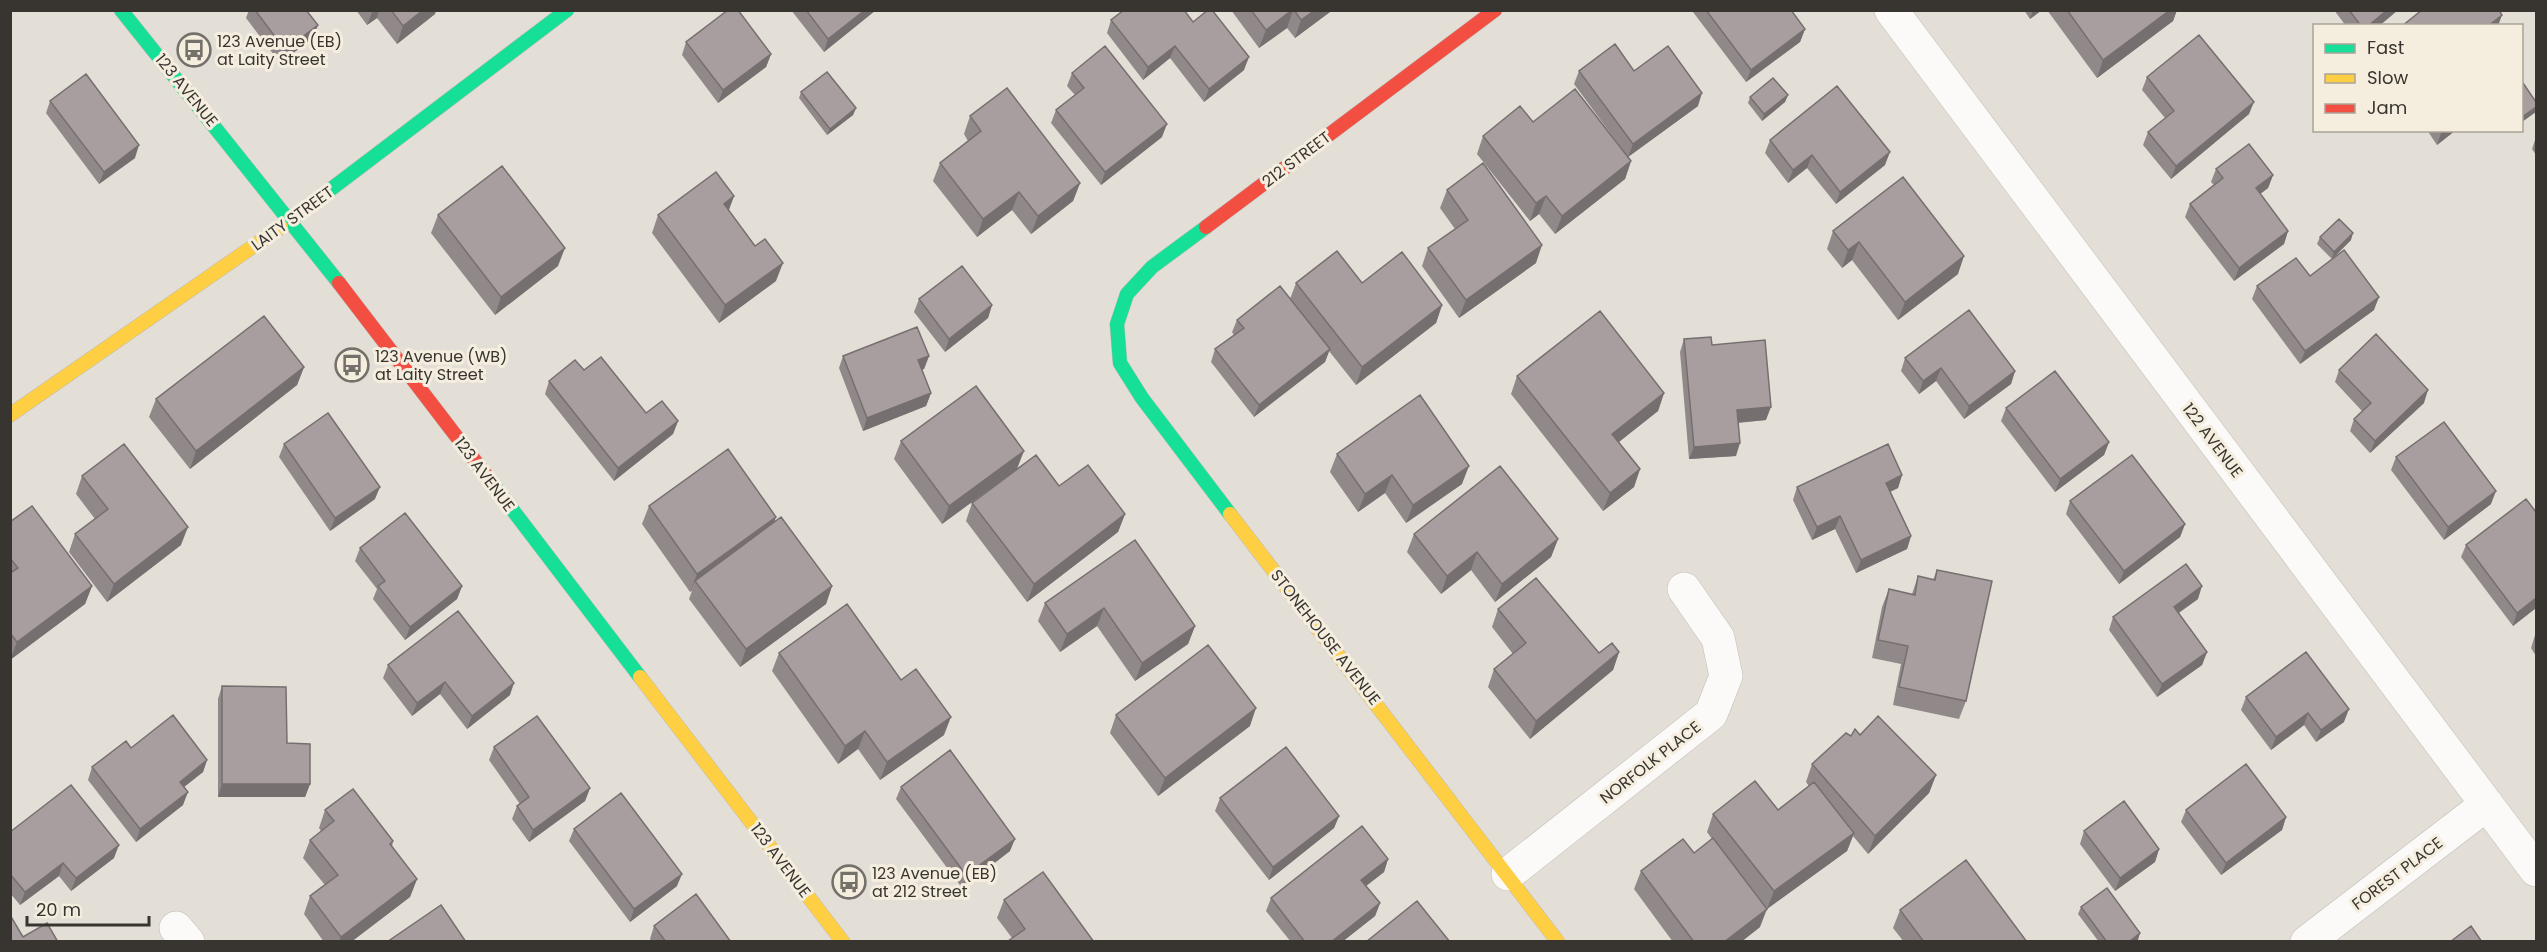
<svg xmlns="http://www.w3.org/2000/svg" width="2547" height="952" font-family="Poppins,sans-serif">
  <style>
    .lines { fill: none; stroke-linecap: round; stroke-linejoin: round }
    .street-casing { stroke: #bfbcb6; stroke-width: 34 }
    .fast-casing { stroke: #bfbcb6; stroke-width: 15 }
    .slow-casing { stroke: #bfbcb6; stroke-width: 15 }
    .jam-casing { stroke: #bfbcb6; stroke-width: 15 }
    .street { stroke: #fbfaf9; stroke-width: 33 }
    .fast { stroke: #16e098; stroke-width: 14 }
    .slow { stroke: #ffcf43; stroke-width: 14 }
    .jam { stroke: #f24e42; stroke-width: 14 }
    .wall { fill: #918889 }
    .shaded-wall { fill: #766f6f }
    .building { fill: #a99e9f; stroke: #766f6f; stroke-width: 1.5 }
    .labels { text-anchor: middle; stroke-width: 6; stroke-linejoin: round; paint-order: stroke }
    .poi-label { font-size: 16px; fill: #383530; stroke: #f5eedf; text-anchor: start }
    .street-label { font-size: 16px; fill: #383530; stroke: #f5eedf }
  </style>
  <rect width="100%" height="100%" fill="#e3dfd7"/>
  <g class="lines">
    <defs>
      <path id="street" d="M1891,10L2536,870
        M1508,874L1711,714L1726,676L1718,638L1684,589
        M176,928L188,942
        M2307,942L2487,804"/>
      <path id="fast" d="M121,10L339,283
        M281,227L567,10
        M1206,227L1152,267L1127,294L1117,324L1120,363L1142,398L1230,514
        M489,479L640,677"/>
      <path id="slow" d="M10,415L281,227
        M1230,514L1558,942
        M640,677L843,942"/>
      <path id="jam" d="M1206,227L1495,10
        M339,283L489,479"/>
    </defs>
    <!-- street casing -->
    <use href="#street" class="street-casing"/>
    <!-- fast casing -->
    <use href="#fast" class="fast-casing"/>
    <!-- slow casing -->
    <use href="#slow" class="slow-casing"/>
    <!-- jam casing -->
    <use href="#jam" class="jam-casing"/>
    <!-- street -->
    <use href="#street" class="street"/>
    <!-- fast -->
    <use href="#fast" class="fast"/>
    <!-- slow -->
    <use href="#slow" class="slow"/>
    <!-- jam -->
    <use href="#jam" class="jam"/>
  </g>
  <!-- wall -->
  <path class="wall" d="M249,10H306L313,38L280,63L246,18Z
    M356,10H436L435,14L397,44L377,18L367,25Z
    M791,10H876L824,52Z
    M1231,10H1331L1330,12L1295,38L1287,28L1259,48Z
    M1694,10H1791L1805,29L1800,42L1746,82L1693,12Z
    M2024,10H2042L2030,19Z
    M2047,10H2177L2173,21L2097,78Z
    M2334,10H2398L2379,26H2346Z
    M1111,20L1193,22L1244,70L1204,102L1170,58L1143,80L1107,33Z
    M686,42L771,54L766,67L718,103L682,55Z
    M1579,71H1634L1698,106L1628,157L1574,84Z
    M1072,73L1162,137L1101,185L1051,123L1056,110L1075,95L1067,86Z
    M2147,77L2249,114L2171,179L2143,145L2148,132L2165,118L2142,90Z
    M801,92L856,108L853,115L827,135L799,98Z
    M1788,95L1785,102L1762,121L1748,103L1750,97Z
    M50,101L135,158L99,184L46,113Z
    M970,116L1080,183L1073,201L1031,234L1012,210L977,237L933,181L940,163L968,141L964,134Z
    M1533,122L1631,161L1625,179L1555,234L1539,214L1530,221L1477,154L1483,136Z
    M2427,130H2456L2437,145Z
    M2536,137V155L2532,149Z
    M1770,140L1885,165L1836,204L1807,168L1788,183L1765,153Z
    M2216,169L2273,175L2268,188L2260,194L2288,231L2284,244L2234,281L2185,217L2190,204L2214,185L2211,182Z
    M1447,190L1536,263L1459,318L1422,266L1428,248L1455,229L1440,208Z
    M734,196L729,210L755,246L776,281L719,323L652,233L658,215Z
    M438,215L558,266L495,315L431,233Z
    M1833,231L1958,274L1898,320L1852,260L1842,268L1827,249Z
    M2320,237L2351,240L2332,259L2317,244Z
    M2310,276L2374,310L2300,364L2252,299L2257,286Z
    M1296,283H1362L1442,305L1436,323L1356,385L1329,351L1325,362L1254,417L1211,362L1215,349L1234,335L1232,332L1237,320L1290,299Z
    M919,299L992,305L988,318L945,352L914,312Z
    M1684,339L1712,345L1766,420L1738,423L1736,456L1689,459L1680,352Z
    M843,356H929L924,369H922L931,393L926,406L863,431L839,368Z
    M1905,358L2015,371L2011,384L1964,419L1936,381L1919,394L1901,371Z
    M304,367L297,385L190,469L149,417L156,399Z
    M584,370L646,413L678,421L673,434L614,481L545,394L549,381Z
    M2339,370L2424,403L2370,453L2350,431L2354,419L2362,411L2335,382Z
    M1517,376L1664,393L1658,411L1619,442L1640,469L1634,487L1603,511L1511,394Z
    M2006,408L2109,442L2104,455L2055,492L2001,421Z
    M901,441L1017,469L942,524L894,459Z
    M284,444L375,499L330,531L279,457Z
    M1337,454L1462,484L1406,523L1385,493L1358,512L1330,472Z
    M2396,457L2491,504L2444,540L2391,470Z
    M1902,475L1898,488L1890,492L1911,536L1907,549L1856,573L1835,529L1812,540L1793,500L1797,487Z
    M82,476L181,545L107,602L69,552L75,534L95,519L76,494Z
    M1059,486L1125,514L1118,532L1027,602L966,521L972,503Z
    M2070,501L2185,524L2180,537L2119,584L2066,514Z
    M649,506L774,522L832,586L826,604L740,667L689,599L692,591L690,592L642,524Z
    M10,522L92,586L85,604L10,660Z
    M1414,534L1558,539L1551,557L1495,602L1471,570L1441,594L1407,552Z
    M1135,540L1195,626L1188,644L1135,681L1097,626L1060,652L1038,621L1045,603Z
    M2466,545L2536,608L2513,626L2461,557Z
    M360,548L462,586L457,599L405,640L373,599L377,589L355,561Z
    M1937,570L1966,701L1959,719L1893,705L1901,664L1872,658L1882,607L1889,589L1912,594L1918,576L1933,580Z
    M2198,599L2179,613L2207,652L2202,665L2157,697L2109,630L2113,617Z
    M1498,609L1599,653L1619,652L1613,670L1530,739L1488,687L1494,669L1513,654L1492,627Z
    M2536,634V656L2531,648L2535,635Z
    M779,653L901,680L944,735L880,780L858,749L838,764L772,671Z
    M388,665L510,695L467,729L440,694L412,716L383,678Z
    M222,686L287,743L310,784L305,797H218V699Z
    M2246,697L2344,722L2316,742L2304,725L2271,750L2241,710Z
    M1116,715L1250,726L1158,796L1110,733Z
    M1860,735L1936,775L1929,793L1868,854L1853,836L1847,851L1767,909L1743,878L1760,927L1741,942H1673L1634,889L1641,871L1694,853L1712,839L1707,832L1713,814L1778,810L1809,786L1806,782L1812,764L1851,736Z
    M494,747L590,788L585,801L529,842L512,819L517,806L520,804L489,760Z
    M131,748L207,760L203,772L184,787L183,805L136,842L88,780L92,767Z
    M901,787L1010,851L962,888L896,799Z
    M1220,798L1339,816L1334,828L1269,880L1215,811Z
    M325,810L393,841L392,847L417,879L410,897L351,942H324L304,914L310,896L325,885L303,858L310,840L321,831L319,828Z
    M2186,810L2286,817L2282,830L2221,875L2181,822Z
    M574,829L677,886L630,922L569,841Z
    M2084,831L2159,849L2155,862L2115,891L2080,844Z
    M10,832L114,858L71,891L59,876L20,905L10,893Z
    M1388,859L1384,872L1366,886L1380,903L1375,916L1342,942H1291L1266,911L1271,898Z
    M1004,900L1094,942H1008L1012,938L997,918Z
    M2081,907L2138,940L2135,942H2099L2078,914Z
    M1900,910L2027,942H1904L1893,928Z
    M654,926L731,942H652L650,939Z"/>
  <!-- shaded-wall -->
  <path class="shaded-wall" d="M373,10H379L377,18L367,25Z
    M423,10H436L435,14L397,44L403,26Z
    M865,10H876L824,52L828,39Z
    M1292,10H1293L1287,28L1259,48L1266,30Z
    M1315,10H1331L1330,12L1295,38L1301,20Z
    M2033,10H2042L2030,19Z
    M2170,10H2177L2173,21L2097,78L2103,60Z
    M2387,10H2398L2379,26H2368Z
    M2502,15L2498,26H2488Z
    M318,25L313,38L280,63L285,50Z
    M1805,29L1800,42L1746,82L1751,70Z
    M1175,46L1170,58L1143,80L1148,67Z
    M771,54L766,67L718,103L723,90Z
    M1249,57L1244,70L1204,102L1209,89Z
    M1702,93L1698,106L1628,157L1633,144Z
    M1788,95L1785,102L1762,121L1764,114Z
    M2254,102L2249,114L2171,179L2176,166Z
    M2536,107V112L2522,122V117Z
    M856,108L853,115L827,135L830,129Z
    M1167,124L1162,137L1101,185L1105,172Z
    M2442,130H2456L2437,145Z
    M139,145L135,158L99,184L104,172Z
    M1890,152L1885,165L1836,204L1840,192Z
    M1812,155L1807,168L1788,183L1793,170Z
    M1631,161L1625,179L1555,234L1562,216Z
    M2273,175L2268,188L2251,201L2256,188Z
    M1080,183L1073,201L1031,234L1038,216Z
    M1019,192L1012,210L977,237L983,219Z
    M734,196L727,214L724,204Z
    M1546,196L1539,214L1530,221L1536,203Z
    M2288,231L2284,244L2234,281L2239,268Z
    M2353,233L2351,240L2332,259L2334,252Z
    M1859,242L1852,260L1842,268L1848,250Z
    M1542,245L1536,263L1459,318L1466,300Z
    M565,248L558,266L495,315L501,297Z
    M1964,256L1958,274L1898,320L1905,302Z
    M783,263L776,281L719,323L725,305Z
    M2379,297L2374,310L2300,364L2305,351Z
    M992,305L988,318L945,352L949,339Z
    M1442,305L1436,323L1356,385L1362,367Z
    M1330,349L1325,362L1254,417L1259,405Z
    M929,356L924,369L914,373L918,360Z
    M304,367L297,385L190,469L196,451Z
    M1941,368L1936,381L1919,394L1923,381Z
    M2015,371L2011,384L1964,419L1969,406Z
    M2428,390L2424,403L2370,453L2375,441Z
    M931,393L926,406L863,431L867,418Z
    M1664,393L1658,411L1606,452L1612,434Z
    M1771,407L1766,420L1732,423L1737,410Z
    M678,421L673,434L614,481L618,468Z
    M2109,442L2104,455L2055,492L2060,479Z
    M1740,443L1736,456L1689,459L1694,447Z
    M1024,451L1017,469L942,524L949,506Z
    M1469,466L1462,484L1406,523L1413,505Z
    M1640,469L1634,487L1603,511L1610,493Z
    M1392,475L1385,493L1358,512L1365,494Z
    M1902,475L1898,488L1881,496L1886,483Z
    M380,487L375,499L330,531L335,518Z
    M2496,491L2491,504L2444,540L2448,527Z
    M1125,514L1118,532L1027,602L1034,584Z
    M1840,516L1835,529L1812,540L1817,527Z
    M776,517L770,535L695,581L690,592L697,574Z
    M2185,524L2180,537L2119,584L2124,571Z
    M188,527L181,545L107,602L114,584Z
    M1911,536L1907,549L1856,573L1861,560Z
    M1558,539L1551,557L1495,602L1502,584Z
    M1477,552L1471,570L1441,594L1447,576Z
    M92,586L85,604L10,660L17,642Z
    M462,586L457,599L405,640L410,627Z
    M832,586L826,604L740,667L746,649Z
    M2202,586L2198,599L2169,619L2174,607Z
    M2536,598V608L2513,626L2517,613Z
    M1104,608L1097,626L1060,652L1067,634Z
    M1195,626L1188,644L1135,681L1142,663Z
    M1619,652L1613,670L1530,739L1536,721Z
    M2207,652L2202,665L2157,697L2162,684Z
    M445,682L440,694L412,716L417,703Z
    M514,683L510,695L467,729L472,716Z
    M1256,708L1250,726L1158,796L1165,778Z
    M2349,709L2344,722L2316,742L2321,730Z
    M2308,713L2304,725L2271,750L2276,737Z
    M951,717L944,735L880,780L887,762Z
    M865,731L858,749L838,764L845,746Z
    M207,760L203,772L175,794L180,782Z
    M1936,775L1929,793L1868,854L1875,836Z
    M222,784H310L305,797H218Z
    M590,788L585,801L529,842L533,830Z
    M188,792L183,805L136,842L140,829Z
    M1339,816L1334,828L1269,880L1273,867Z
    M2286,817L2282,830L2221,875L2226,863Z
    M1854,833L1847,851L1767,909L1774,891Z
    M1015,839L1010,851L962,888L966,875Z
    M119,845L114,858L71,891L76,878Z
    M2159,849L2155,862L2115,891L2120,878Z
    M1388,859L1384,872L1357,893L1361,880Z
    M63,863L59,876L20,905L25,892Z
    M682,874L677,886L630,922L634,909Z
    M417,879L410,897L351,942H339L341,937Z
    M1380,903L1375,916L1342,942H1331Z
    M1767,909L1760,927L1741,942H1724Z
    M2140,933L2138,940L2135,942H2129Z"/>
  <!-- building -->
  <path class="building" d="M255,10H306L318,25L285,50Z
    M391,10H423L403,26Z
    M728,10H738L771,54L723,90L686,42Z
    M806,10H865L828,39Z
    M1124,10H1184L1193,22L1208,10H1212L1249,57L1209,89L1175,46L1148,67L1111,20Z
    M1251,10H1292L1266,30Z
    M1294,10H1315L1301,20Z
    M1706,10H1791L1805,29L1751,70Z
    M2067,10H2170L2103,60Z
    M2349,10H2387L2368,26H2361Z
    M2422,10H2499L2502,15L2488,26H2402Z
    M2199,35L2254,102L2176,166L2148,132L2174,111L2147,77Z
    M1615,44L1634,71L1668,46L1702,93L1633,144L1579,71Z
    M1105,46L1167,124L1105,172L1056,110L1084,88L1072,73Z
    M827,72L856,108L830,129L801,92Z
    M86,74L139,145L104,172L50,101Z
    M1773,78L1788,95L1764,114L1750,97Z
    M2523,83L2536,102V107L2522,117V84Z
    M1837,86L1890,152L1840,192L1812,155L1793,170L1770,140Z
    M1007,88L1080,183L1038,216L1019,192L983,219L940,163L981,131L970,116Z
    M1575,89L1631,161L1562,216L1546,196L1536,203L1483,136L1520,106L1533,122Z
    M2249,144L2273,175L2256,188L2288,231L2239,268L2190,204L2223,178L2216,169Z
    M1483,163L1542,245L1466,300L1428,248L1468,220L1447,190Z
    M502,166L565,248L501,297L438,215Z
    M716,172L734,196L724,204L755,246L765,239L783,263L725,305L658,215Z
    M1903,177L1964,256L1905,302L1859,242L1848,250L1833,231Z
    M2339,219L2353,233L2334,252L2320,237Z
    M2344,250L2379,297L2305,351L2257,286L2296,258L2310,276Z
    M1337,251L1362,283L1402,252L1442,305L1362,367L1296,283Z
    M962,266L992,305L949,339L919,299Z
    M1280,286L1330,349L1259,405L1215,349L1244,328L1237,320Z
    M1969,310L2015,371L1969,406L1941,368L1923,381L1905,358Z
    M1600,311L1664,393L1612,434L1640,469L1610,493L1517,376Z
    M264,316L304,367L196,451L156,399Z
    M917,327L929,356L918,360L931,393L867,418L843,356Z
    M2376,334L2428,390L2375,441L2354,419L2371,403L2339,370Z
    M1711,337L1712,345L1765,340L1771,407L1737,410L1740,443L1694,447L1684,339Z
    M601,357L646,413L662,401L678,421L618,468L549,381L575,360L584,370Z
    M2055,371L2109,442L2060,479L2006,408Z
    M976,386L1024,451L949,506L901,441Z
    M1420,395L1469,466L1413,505L1392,475L1365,494L1337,454Z
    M328,413L380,487L335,518L284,444Z
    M2444,422L2496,491L2448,527L2396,457Z
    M124,444L188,527L114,584L75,534L108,509L82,476Z
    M1888,444L1902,475L1886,483L1911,536L1861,560L1840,516L1817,527L1797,487Z
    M728,449L776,517L697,574L649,506Z
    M1036,455L1059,486L1088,465L1125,514L1034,584L972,503Z
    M2132,455L2185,524L2124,571L2070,501Z
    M1500,466L1558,539L1502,584L1477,552L1447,576L1414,534Z
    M2526,499L2536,512V598L2517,613L2466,545Z
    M32,506L92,586L17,642L10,633V573L18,568L10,558V522Z
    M405,513L462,586L410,627L378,586L385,581L360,548Z
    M781,517L832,586L746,649L695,581Z
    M1135,540L1195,626L1142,663L1104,608L1067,634L1045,603Z
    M2186,564L2202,586L2174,607L2207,652L2162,684L2113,617Z
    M1937,570L1992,581L1966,701L1899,687L1908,646L1878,640L1889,589L1915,595L1918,576L1935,580Z
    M1536,578L1599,653L1612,643L1619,652L1536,721L1494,669L1526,643L1498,609Z
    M847,604L901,680L916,669L951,717L887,762L865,731L845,746L779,653Z
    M458,611L514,683L472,716L445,682L417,703L388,665Z
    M1208,645L1256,708L1165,778L1116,715Z
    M2306,652L2349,709L2321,730L2308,713L2276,737L2246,697Z
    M222,686L286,687L287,743L310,744V784H222Z
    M173,715L207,760L180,782L188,792L140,829L92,767L126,741L131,748Z
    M537,716L590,788L533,830L517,806L529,797L494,747Z
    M1878,716L1936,775L1875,836L1812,764L1846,733L1851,736L1855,729L1860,735Z
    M1286,747L1339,816L1273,867L1220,798Z
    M950,750L1015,839L966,875L901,787Z
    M2246,764L2286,817L2226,863L2186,810Z
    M1755,781L1778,810L1814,782L1854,833L1774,891L1713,814Z
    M71,785L119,845L76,878L63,863L25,892L10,874V832Z
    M353,789L393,841L390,844L417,879L341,937L310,896L338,875L310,840L334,821L325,810Z
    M621,793L682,874L634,909L574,829Z
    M2124,801L2159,849L2120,878L2084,831Z
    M1362,826L1388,859L1361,880L1380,903L1331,942H1305L1271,898Z
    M1713,838L1767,909L1724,942H1694L1641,871L1683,839L1694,853Z
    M1966,860L2027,942H1924L1900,910Z
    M1043,872L1094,942H1009L1008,941L1025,929L1004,900Z
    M2107,888L2140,933L2129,942H2107L2081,907Z
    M696,894L731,942H666L654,926Z
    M1417,901L1450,942H1366Z
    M441,905L466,942H387Z
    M10,915L23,937L47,923L58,942H10Z
    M2471,926L2482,942H2450Z"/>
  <!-- icons -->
  <defs>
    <symbol id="bus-ring" viewBox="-11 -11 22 22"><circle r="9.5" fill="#f5eedf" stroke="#74706a" stroke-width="1.5"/><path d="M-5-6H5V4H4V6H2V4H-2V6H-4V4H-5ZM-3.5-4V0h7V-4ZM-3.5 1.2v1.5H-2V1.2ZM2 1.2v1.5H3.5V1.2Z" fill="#74706a"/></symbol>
  </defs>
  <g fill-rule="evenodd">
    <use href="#bus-ring" x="175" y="31" width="38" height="38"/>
    <use href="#bus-ring" x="333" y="346" width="38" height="38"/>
    <use href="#bus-ring" x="830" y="863" width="38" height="38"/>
  </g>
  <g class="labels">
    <!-- poi labels -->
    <g class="poi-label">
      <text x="217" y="47">123 Avenue (EB)<tspan x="217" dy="18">at Laity Street</tspan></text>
      <text x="375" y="362">123 Avenue (WB)<tspan x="375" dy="18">at Laity Street</tspan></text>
      <text x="872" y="879">123 Avenue (EB)<tspan x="872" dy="18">at 212 Street</tspan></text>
    </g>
    <!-- street labels -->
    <g class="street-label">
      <text transform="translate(187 90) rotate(51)" y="6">123 AVENUE</text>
      <text transform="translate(1296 159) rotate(-37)" y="6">212 STREET</text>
      <text transform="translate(292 218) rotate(-36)" y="6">LAITY STREET</text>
      <text transform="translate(2213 440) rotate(53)" y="6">122 AVENUE</text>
      <text transform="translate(485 474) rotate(53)" y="6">123 AVENUE</text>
      <text transform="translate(1326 637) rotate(52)" y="6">STONEHOUSE AVENUE</text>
      <text transform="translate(1650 762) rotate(-38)" y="6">NORFOLK PLACE</text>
      <text transform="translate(781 860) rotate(53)" y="6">123 AVENUE</text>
      <text transform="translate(2397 873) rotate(-37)" y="6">FOREST PLACE</text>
    </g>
  </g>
  <!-- border -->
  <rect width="2547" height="952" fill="none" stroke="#383530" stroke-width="24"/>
  <!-- legend -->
  <rect x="2313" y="24" width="210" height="108" fill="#f5eedf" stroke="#a9a499" stroke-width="1.5"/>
  <rect x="2325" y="44" width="30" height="9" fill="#16e098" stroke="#a9a499" stroke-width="1.5"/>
  <text x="2367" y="54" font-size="18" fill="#383530">Fast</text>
  <rect x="2325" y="74" width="30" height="9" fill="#ffcf43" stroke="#a9a499" stroke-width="1.5"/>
  <text x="2367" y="84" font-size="18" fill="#383530">Slow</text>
  <rect x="2325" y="104" width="30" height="9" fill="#f24e42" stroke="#a9a499" stroke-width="1.5"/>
  <text x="2367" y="114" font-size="18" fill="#383530">Jam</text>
  <!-- scale -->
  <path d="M27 916v9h122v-9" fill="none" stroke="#383530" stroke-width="3"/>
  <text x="36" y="916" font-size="18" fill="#383530" stroke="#f5eedf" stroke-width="4.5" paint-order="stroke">20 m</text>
</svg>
